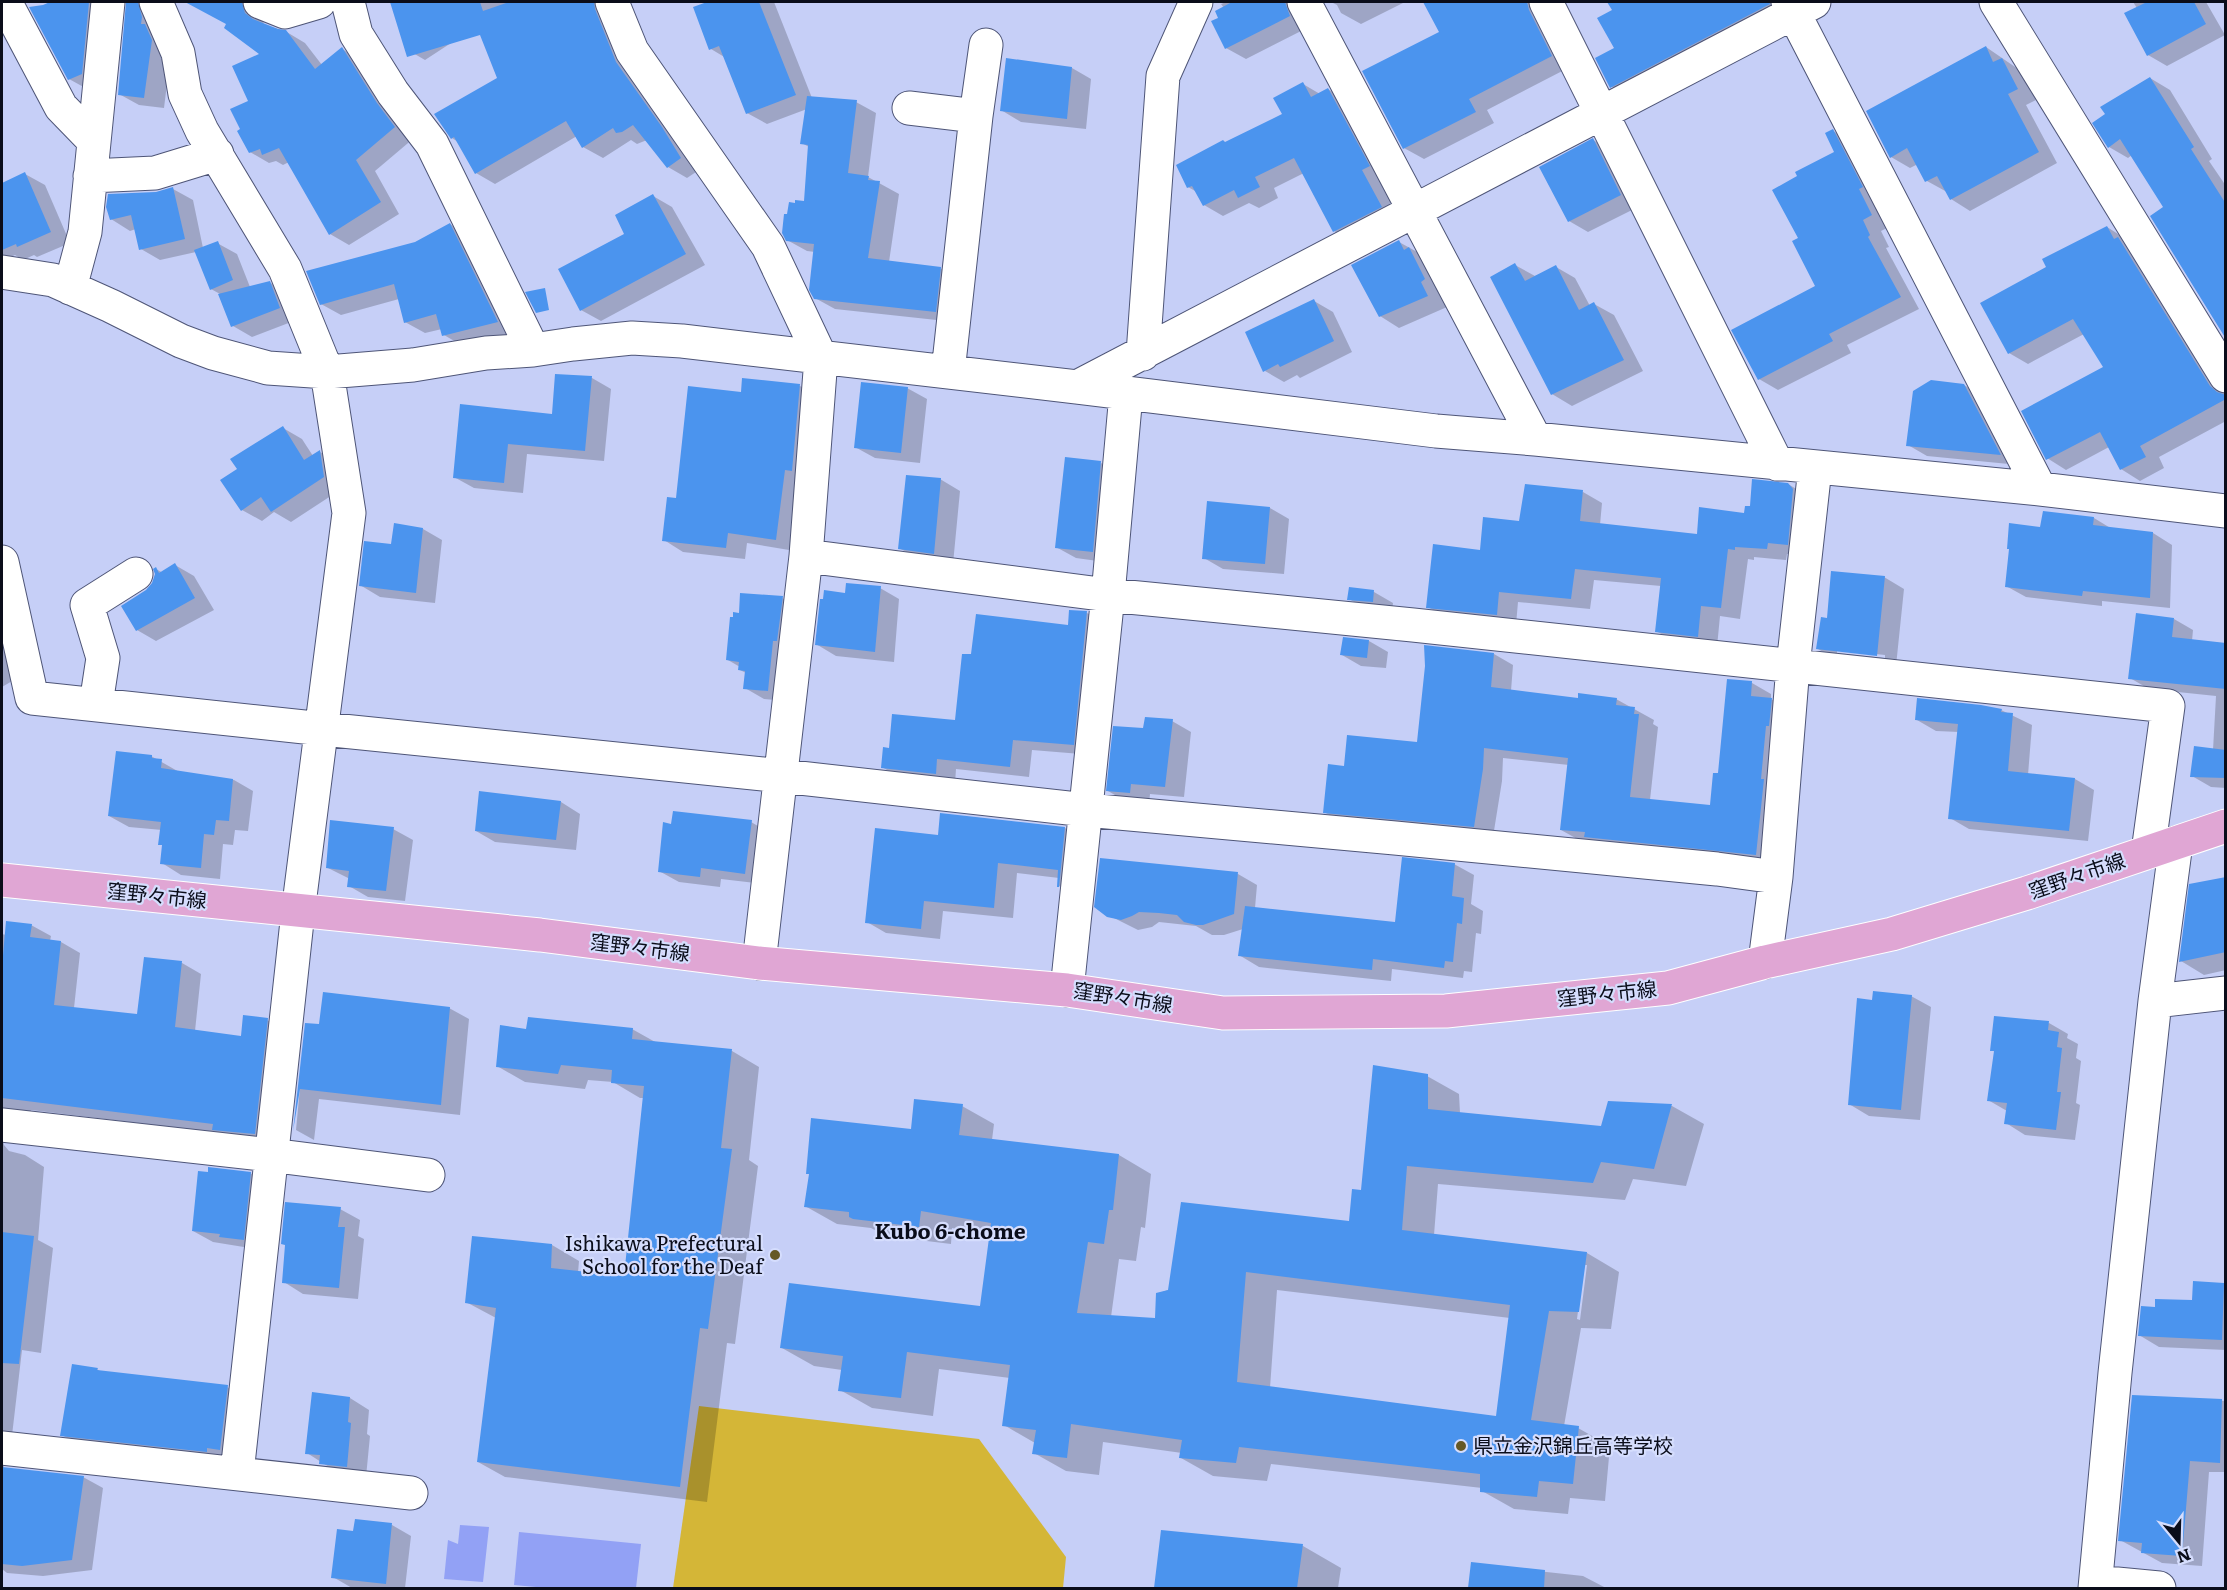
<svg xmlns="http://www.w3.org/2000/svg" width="2227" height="1590" font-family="Literata,'Noto Sans JP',serif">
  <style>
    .green { fill: #d4b637 }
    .water { fill: #92a1f5 }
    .shadow { fill: #0003; fill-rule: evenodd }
    .building { fill: #4b94ee; fill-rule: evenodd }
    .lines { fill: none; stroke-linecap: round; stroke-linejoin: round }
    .minor-casing { stroke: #4e5577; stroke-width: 35 }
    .major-casing { stroke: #fff; stroke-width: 35 }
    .minor { stroke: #fff; stroke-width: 33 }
    .major { stroke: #e0a6d4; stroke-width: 33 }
    .poi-dot { fill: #655825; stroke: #d5ddfd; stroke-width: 2 }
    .labels { text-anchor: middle; stroke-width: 4.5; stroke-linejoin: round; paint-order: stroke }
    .street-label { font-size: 20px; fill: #0a0d1a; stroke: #d5ddfd }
    .poi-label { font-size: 20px; fill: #0a0d1a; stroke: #d5ddfd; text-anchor: end }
    .neighbourhood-label { font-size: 21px; font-weight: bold; fill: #0a0d1a; stroke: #d5ddfd }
  </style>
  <rect width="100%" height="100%" fill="#c6cff7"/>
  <!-- green -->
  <path class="green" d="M699,1406L979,1439L1066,1557L1063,1588H673Z"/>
  <!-- water -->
  <path class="water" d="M460,1525L489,1527L483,1582L444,1579L448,1540L458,1544Z
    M519,1532L641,1544L636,1588H547L514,1585Z"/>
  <!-- shadow -->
  <path class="shadow" d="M54,2H103L89,90L69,79L43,6Z
    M127,2H138L157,13L171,52L164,108L139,105L119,94Z
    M218,2H242L261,13L264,25L285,31L305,43L322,65L342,49L361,60L414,138L375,171L399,214L349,245L330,234L289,162L283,165L276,161L269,163L250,152L242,130L262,54L228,24L210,14Z
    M400,2H514L425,60L406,49L393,7Z
    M555,2H617L699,170L687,178L668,167L647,140L637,144L631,140L603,158L583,147L577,136L495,184L476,173L458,142L452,138L499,79L479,28Z
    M711,2H774L812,98L856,102L876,113L868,177L899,194L889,262L940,268L960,279L955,322L835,309L815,298V252L807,251L787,240L805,203L809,147L802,143L807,109L767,124L747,113L726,58L711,49L695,8Z
    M1226,2H1309V27L1246,59L1226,48L1221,18L1224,8L1221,4Z
    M1331,2H1405L1361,24L1341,13L1337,5Z
    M1445,2H1551L1570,67L1487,110L1494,123L1424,159L1404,148L1441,32L1429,10Z
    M1609,2H1786L1630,98L1611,86L1616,49L1614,11Z
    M2133,2H2206L2225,35L2167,66L2148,55L2137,8Z
    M1986,47L2021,71L2036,100L2026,105L2057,163L1970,211L1951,199L1947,192L1927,181L1918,164L1910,168L1891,157Z
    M1072,68L1091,79L1086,129L1021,122L1001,110Z
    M2150,78L2170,90L2212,159L2209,161L2226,186V337L2165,208L2132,155L2128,158L2109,147Z
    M1303,84L1320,94L1328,89L1347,101L1400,218L1354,242L1334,231L1304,173L1274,188L1278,198L1259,208L1249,203L1223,216L1204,205L1197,192L1188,187L1227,143L1284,115Z
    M1833,131L1852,142L1891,226L1881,231L1889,247L1886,248L1919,309L1847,345L1851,353L1778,390L1759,379L1817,287L1800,239L1836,153Z
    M1593,140L1613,151L1640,206L1588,232L1569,221Z
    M25,174L45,185L70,243L37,257L34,255L23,260L15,255L2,261V185Z
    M173,189L193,200L203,248L217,243L237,254L250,287L269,282L289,294L299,319L252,337L233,326L220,294L211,289L196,252L160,260L141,249L136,229L130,231L111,219L156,193Z
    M653,196L672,207L705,265L601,321L581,310L626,234Z
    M450,224L469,236L517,333L463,346L444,335L442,329L425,333L405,322L399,299L341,315L321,304Z
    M2107,227L2126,239L2138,250L2226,392V421L2159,457L2164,468L2140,481L2121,469L2109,447L2066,470L2047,458L2105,368L2084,334L2028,364L2009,353Z
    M1399,242L1419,253L1447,307L1399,328L1380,316Z
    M1515,265L1535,276L1556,267L1575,278L1590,306L1594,304L1614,315L1643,371L1572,406L1552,394Z
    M1314,301L1333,312L1352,352L1300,378L1297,375L1284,382L1265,371Z
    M557,376L592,378L611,389L604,461L527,454L523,493L474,488L454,477L553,415Z
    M1964,385L1984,397L2019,465L1927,456L1908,445Z
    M800,386L819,397L795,551L747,543L745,559L683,552L664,540L678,500L742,394Z
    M907,388L927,399L920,463L875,458L855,447Z
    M283,428L302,439L313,456L320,452L339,463L343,488L291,522L274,512L262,521L242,510L222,480L239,469Z
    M1101,463L1120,474L1112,563L1076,558L1056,547Z
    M940,479L960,491L953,564L919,559L899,548Z
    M1788,484L1808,496L1807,555L1787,554L1786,560L1754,557V560L1748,559L1740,619L1720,616L1717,647L1676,642L1656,631L1661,586L1594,580L1590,609L1518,602L1516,625L1447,618L1428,607L1481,551L1520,523L1583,492L1602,503L1600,525L1698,535L1746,514L1752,508Z
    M1270,508L1289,519L1284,574L1223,569L1204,558Z
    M2094,518L2112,529L2153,533L2172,545L2170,608L2102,601V606L2026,597L2006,586L2042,528Z
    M423,529L442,540L435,603L380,597L360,585L393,546Z
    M175,565L194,576L214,610L156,641L137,630L147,591L154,584L156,569L163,573Z
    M1884,577L1904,589L1896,666L1837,660L1818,649L1828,619ZM1837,650L1885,655V658L1837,653Z
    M880,588L899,599L894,662L836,656L816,644L825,601Z
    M1350,589L1374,592L1393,603L1392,612L1368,610L1349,599Z
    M782,598L801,609L787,701L764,699L745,688L746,673L740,670V667L728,660Z
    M2,603L24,674L2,687Z
    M1071,611L1087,613L1106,624L1093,755L1032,750L1029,777L956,769L955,784L902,779L882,767L890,750L956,722L973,656L1069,627Z
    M2174,619L2193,630L2192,641L2226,645V788L2211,787L2192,776L2213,750L2216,696L2149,689L2130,678Z
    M1369,641L1388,652L1386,668L1361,666L1342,655Z
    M1494,654L1513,665L1511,691L1579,700L1616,699L1654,720L1653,724L1658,727L1650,800L1711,806L1719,775L1728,680L1752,683L1771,694V699L1791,710L1775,866L1581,841L1561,830L1569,765L1503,758L1502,781L1493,837L1344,823L1324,812L1345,767L1418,744Z
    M2001,710L2032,725L2028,775L2075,779L2094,790L2088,841L1969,829L1950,818L1959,732L1936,731L1917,720Z
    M1172,721L1191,732L1184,797L1150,794L1149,804L1127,802L1108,791Z
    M151,756L181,773L234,780L253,791L248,831L235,830L233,845L223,844L220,879L181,875L162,863L164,846L160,844L162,830L129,827L109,816Z
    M561,802L580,814L576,850L495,842L476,831Z
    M751,822L770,833L764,884L721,879L720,887L679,882L659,871Z
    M1065,828L1084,839L1078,897L1059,886V878L1017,873L1013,918L943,911L940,939L886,933L867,922L939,837Z
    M393,829L413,840L405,901L368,897L349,886L350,879L328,868Z
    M1454,864L1474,875L1471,904L1483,911L1481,934L1476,933L1472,972L1464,971L1463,978L1392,969L1391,981L1259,967L1239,955L1243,929L1224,935H1212L1196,926L1159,922L1152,927L1138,930L1102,912L1238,874L1257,885L1255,908L1397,923Z
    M2226,878V970L2204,975L2181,961Z
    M31,925L51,936L50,941L61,942L80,953L74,1008L138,1016L145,958L182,963L201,974L195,1031L242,1038L267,1020L286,1031L274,1145L233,1140L220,1133L31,1110L28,1117L2,1134L4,1145L9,1151L25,1155L44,1167L38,1240L53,1248L41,1353L22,1350L11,1444L2,1457L4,1468L83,1477L103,1488L92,1570L43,1576L7,1573L2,1569V934L6,935Z
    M1911,996L1931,1007L1920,1120L1869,1116L1849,1104L1873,1001Z
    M449,1008L469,1019L460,1115L319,1099L314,1140L296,1130L306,1024L320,1026Z
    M2049,1023L2068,1034L2067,1038L2078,1044L2076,1058L2081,1061L2076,1103L2080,1105L2075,1140L2025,1135L2006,1123L2007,1111L1988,1100L1995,1052L1992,1050Z
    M632,1029L657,1043L732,1051L759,1067L749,1160L758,1166L735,1344L727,1343L707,1502L505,1477L478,1462L496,1318L466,1302L552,1245L579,1261L578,1273L626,1278L645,1098H640L613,1082L588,1080L585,1089L525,1082L497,1066L528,1031Z
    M1427,1076L1459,1094L1460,1113L1602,1128L1609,1103L1672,1106L1704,1124L1686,1186L1633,1179L1625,1200L1438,1184L1434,1235L1587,1253L1619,1272L1611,1329L1581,1328L1564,1426L1578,1428L1610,1446L1605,1501L1570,1498L1568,1514L1514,1509L1482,1491V1488L1271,1464L1267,1481L1213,1476L1181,1458L1182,1453L1103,1442L1099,1475L1066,1471L1034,1453L1035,1443L1004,1425L1010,1378L939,1369L933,1416L872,1408L840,1390L842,1370L814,1366L782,1348L981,1308L991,1235L952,1228L951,1244L886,1236L871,1228L837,1224L805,1206L811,1175L807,1173L912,1130L962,1106L994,1124L992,1140L1119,1155L1151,1174L1145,1228L1141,1227L1136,1261L1119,1259L1111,1317L1156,1319L1157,1294L1350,1223L1362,1192ZM1584,1265H1587L1580,1320L1577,1319ZM1277,1290L1510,1318L1498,1417L1270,1388Z
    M250,1173L270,1184L263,1250L213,1242L193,1231Z
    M340,1209L360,1220L358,1236L364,1239L358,1299L303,1294L284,1282Z
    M2224,1284L2226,1350L2159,1347L2139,1335L2156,1309L2193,1302Z
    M97,1369L101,1372L227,1387L247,1398L239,1460L81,1446L62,1435Z
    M314,1394L350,1398L369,1410L367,1434L370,1436L366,1477L340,1474L307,1453Z
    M2133,1397L2226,1401V1472H2209L2202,1566L2162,1563L2120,1540Z
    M392,1525L411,1536L405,1588H352L333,1577L355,1533Z
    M1162,1531L1303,1546L1341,1568L1338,1588H1155Z
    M1473,1564L1583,1576L1606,1588H1469Z"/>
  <!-- building -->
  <path class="building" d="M50,2H89L82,74L68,80L29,7L43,5Z
    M126,2H138L142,17L141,24H145L152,40L144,98L118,95Z
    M185,2H242L245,13L253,19L278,29L286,30L315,69L342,47L377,103L395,127L356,160L381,202L329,235L279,148L262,155L260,149L249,153L237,131L240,129L230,109L248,101L232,66L259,54L224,28L226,24Z
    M390,2H480L483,11L509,2H594L595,9L616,62L662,127L681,158L667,168L633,125L622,132L616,133L613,128L582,148L566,121L475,174L454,137L451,139L434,114L497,78L480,35L407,57Z
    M707,2H759L796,95L746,114L719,46L709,50L693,7Z
    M1232,2H1285L1290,16L1225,49L1211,21L1218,18L1215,11Z
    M1423,2H1527L1529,10L1552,56L1469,99L1476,112L1403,149L1362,71L1439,32Z
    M1607,2H1769L1770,4L1610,88L1595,58L1614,48L1597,18L1612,10Z
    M2147,2H2194L2206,24L2147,56L2124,13Z
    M1986,46L1993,62L2002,58L2018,89L2008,94L2039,152L1950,200L1937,176L1925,182L1907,148L1890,158L1866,111Z
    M1006,58L1072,67L1067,119L1000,111Z
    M2150,77L2194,147L2191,149L2226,204V339L2150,216L2163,207L2120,139L2108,148L2092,123L2105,114L2100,107Z
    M1303,82L1311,97L1328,88L1370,166L1362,170L1382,207L1333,232L1294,158L1255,177L1260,187L1238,198L1234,190L1203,206L1192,186L1187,188L1176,165L1223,140L1225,142L1282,114L1273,98Z
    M807,96L857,100L848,173L869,176L868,180L880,181L868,258L941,267L936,312L814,299L809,290L814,244L786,241L782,233L784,214H787L789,202L795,203V200L804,201L808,145L800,144Z
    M1833,129L1863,187L1859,189L1872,215L1863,220L1870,235L1868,237L1901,297L1829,334L1833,341L1758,380L1731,330L1815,286L1792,241L1798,238L1772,190L1797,176L1795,172L1834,152L1825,133Z
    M1593,138L1621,195L1568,222L1539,167Z
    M25,172L51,232L17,247L16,244L2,250V183Z
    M173,187L185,239L139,250L131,215L110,220L106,207L108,194L156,192Z
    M653,194L686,254L580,311L558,269L624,234L615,215Z
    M450,223L498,322L442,336L436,314L404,323L394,284L320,305L306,271L415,242Z
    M2107,226L2114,239L2118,237L2210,386L2217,392L2226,395V399L2140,446L2146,457L2120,470L2100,432L2046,460L2021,411L2103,367L2073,319L2008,354L1980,303L2046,267L2042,259Z
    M1399,240L1404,250L1409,247L1425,279L1421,282L1428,296L1379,317L1351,265Z
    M218,241L233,280L210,290L194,250Z
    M1515,263L1525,281L1556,265L1579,310L1594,302L1624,360L1551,395L1490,277Z
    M270,281L280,308L231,327L218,294Z
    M545,288L549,310L536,313L525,292Z
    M1314,299L1334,341L1280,367L1278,364L1263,372L1245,332Z
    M555,374L592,376L585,451L508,444L504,483L453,478L460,404L552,414Z
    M742,378L800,384L792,471L785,470L776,540L728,533L726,548L662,541L667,497L676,498L688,386L741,392Z
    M1931,380L1964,384L2001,455L1906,446L1913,391Z
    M861,382L908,387L901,453L854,448Z
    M283,426L304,460L320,450L324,477L271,512L261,497L241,511L220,480L237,469L230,459Z
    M1065,457L1101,461L1093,552L1055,548Z
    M906,475L941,478L934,554L898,549Z
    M1752,479L1788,483L1793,489L1788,545L1768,543L1767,549L1735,547V550L1728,549L1721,608L1701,606L1698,637L1655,632L1661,578L1575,569L1571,599L1499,592L1497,615L1426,608L1433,544L1480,550L1483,517L1519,521L1525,484L1583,490L1580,521L1697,534L1699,507L1744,513L1745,506H1750Z
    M1207,501L1270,507L1265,564L1202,559Z
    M2043,511L2094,517L2093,525L2153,532L2150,598L2083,591L2082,596L2005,587L2009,549H2007L2009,523L2040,527Z
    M394,523L423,528L416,593L359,586L364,541L391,544Z
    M175,563L195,598L136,631L121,606L146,590L152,583L155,574L153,569L156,567L159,573Z
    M1831,571L1885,576L1877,656L1816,649L1821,617L1827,618Z
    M846,583L881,586L875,652L815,645L820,599H823L824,590L845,593Z
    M1349,587L1374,590L1373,602L1347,600Z
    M740,593L783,596L777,641H773L768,691L743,689L745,671L738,670L739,662L726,660L730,617H733V612L739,613Z
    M1069,610L1087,611L1074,745L1013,740L1010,767L937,759L936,774L881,768L883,747L889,748L892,714L955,720L962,654H971L976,614L1068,625Z
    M2136,613L2174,618L2172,637L2226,643V689L2128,679Z
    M1343,637L1369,640L1367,658L1340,655Z
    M1424,645L1494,653L1491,687L1578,698V693L1617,698L1616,705L1635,707L1634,714H1639L1630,797L1710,805L1713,773H1718L1727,679L1752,681L1751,696L1772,698L1769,726H1766L1761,779H1764L1756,855L1584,837L1585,832L1560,830L1568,758L1484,748L1483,769L1474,827L1323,813L1328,764L1344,766L1347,735L1417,742L1425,666Z
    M1917,698L1981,705L2002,709L2001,712L2013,713L2008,771L2075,778L2069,831L1948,819L1958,724L1915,720Z
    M1145,717L1173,719L1165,787L1131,784L1130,793L1106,791L1113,726L1143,728Z
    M2194,746L2226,750V778L2190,777Z
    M116,751L152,755V758L162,759L161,768L233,779L229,821L216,820L214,835L204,834L201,868L160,864L162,845H158L161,822L108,816Z
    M479,791L561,801L556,840L475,831Z
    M673,811L752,820L745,874L701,868L700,877L658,872L663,822L671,824Z
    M940,813L1065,827L1059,887H1057L1058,870L998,863L994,908L924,901L921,929L865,923L875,828L938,835Z
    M330,820L394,827L386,891L347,887L349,871L326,868Z
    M1402,857L1455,863L1452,896L1464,898L1462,924L1457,923L1453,962L1445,961L1444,968L1373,959L1372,970L1238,956L1245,906L1395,922Z
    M1100,858L1238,872L1234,914L1203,925H1196L1184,922L1177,915L1159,913L1139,912L1132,916L1121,920L1107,917L1094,907Z
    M2226,877V952L2179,962L2189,884Z
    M6,921L32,924L30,937L61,941L54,1005L137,1014L144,957L182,961L175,1027L241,1036L243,1015L268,1018L255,1134L212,1130L213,1124L2,1098V967Z
    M1873,991L1912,995L1901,1110L1848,1105L1857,998L1872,1000Z
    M323,992L450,1007L441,1105L300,1089L293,1131L305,1023L319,1024Z
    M1994,1016L2049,1021L2048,1030L2059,1032L2057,1047L2062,1048L2057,1092H2061L2056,1130L2004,1124L2007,1103L1987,1101L1994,1051H1990Z
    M528,1017L633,1028L632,1039L732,1049L721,1148L732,1149L708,1329L700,1328L680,1487L477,1462L496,1308L465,1303L472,1236L552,1244L551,1268L624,1276L644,1086L611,1083L612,1070L561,1065L558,1074L496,1067L500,1025L526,1029Z
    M1373,1065L1428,1074V1109L1601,1126L1608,1101L1672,1104L1654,1169L1601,1162L1593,1183L1407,1166L1402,1230L1587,1252L1579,1312L1549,1311L1531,1420L1579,1426L1573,1484L1539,1481L1537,1497L1480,1492V1474L1239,1447L1236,1463L1179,1458L1182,1440L1071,1424L1067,1458L1032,1454L1036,1430L1002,1426L1010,1365L907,1352L901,1398L838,1391L843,1356L780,1348L789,1283L980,1306L991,1223L921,1211L919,1227L853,1219L849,1217V1212L804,1207L809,1174H806L811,1118L911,1129L914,1099L963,1104L959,1135L1119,1154L1113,1210H1109L1104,1244L1088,1242L1077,1313L1155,1318L1156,1293L1168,1290L1181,1202L1349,1221L1352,1189L1361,1190ZM1246,1272L1510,1305L1496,1416L1237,1382Z
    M208,1167L251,1172L244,1240L219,1237L220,1234L192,1231L198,1171L208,1172Z
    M285,1202L341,1207L338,1227H345L339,1288L282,1283L285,1245L281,1244Z
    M2,1232L34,1236L19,1364L2,1363Z
    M2193,1281L2224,1283L2222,1340L2138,1336L2141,1306L2155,1307V1299L2192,1300Z
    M72,1364L98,1368L97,1370L228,1385L220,1450L207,1448V1452L60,1436Z
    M312,1392L350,1397L348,1422L351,1423L347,1467L319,1464L320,1455L305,1454Z
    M2132,1395L2222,1399L2220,1463L2190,1461L2182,1556L2141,1553L2142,1543L2118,1541Z
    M2,1467L84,1476L72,1560L22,1566L2,1564Z
    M355,1519L392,1523L386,1584L331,1578L337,1529L353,1531Z
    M1161,1530L1303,1544L1297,1588H1154Z
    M1471,1562L1545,1570L1544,1588H1468Z"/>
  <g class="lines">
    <defs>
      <path id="minor" d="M156,2L178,53L185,94L202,131L285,269L327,372L349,513L298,912L237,1473
        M260,2L285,12L319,2
        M348,2L356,34L393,93L432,144L533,350
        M612,2L632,51L768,246L821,358L806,556L759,963
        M1304,2L1535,439
        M1546,2L1777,464
        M1788,2L2040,489
        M1996,2L2226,376
        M10,11L61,107L94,141
        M909,108L976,116
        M90,176L155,173L217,154
        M2,272L53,280L111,306L181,341L213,353L268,368L327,372L413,365L486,353L533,350L573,344L632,338L682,341L1077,387L1436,431L1535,439L2040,489L2226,511
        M70,288L85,232L108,2
        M1143,354L1163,76L1196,2
        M948,372L976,116L986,45
        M1077,387L1814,2
        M806,556L1108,595L1413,625L2168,706L2148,852
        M2,562L32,698L323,729L782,776L1086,810L1395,838L1717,869L1776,877
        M96,704L103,658L87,605L136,574
        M1765,962L1776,877L1793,666L1815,468
        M1067,990L1108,595L1126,394
        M2155,1001L2226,993
        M2,1125L270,1155L428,1175
        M2,1448L411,1493
        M2096,1582L2159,1588
        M2095,1588L2115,1373L2155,1001L2176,843"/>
      <path id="major" d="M2,880L540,935L759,963L1067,990L1223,1013L1446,1011L1668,988L1765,962L1892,934L2027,893L2226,826"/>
    </defs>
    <!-- minor casing -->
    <use href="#minor" class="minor-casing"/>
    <!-- major casing -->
    <use href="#major" class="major-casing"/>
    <!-- minor -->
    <use href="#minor" class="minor"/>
    <!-- major -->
    <use href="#major" class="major"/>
  </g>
  <!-- markers -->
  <g class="poi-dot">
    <circle cx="775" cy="1255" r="6"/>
    <circle cx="1461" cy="1446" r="6"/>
  </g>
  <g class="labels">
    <!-- street labels -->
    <g class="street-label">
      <text transform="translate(2077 876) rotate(-19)" y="7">窪野々市線</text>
      <text transform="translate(157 896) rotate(6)" y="7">窪野々市線</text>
      <text transform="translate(640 948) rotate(7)" y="7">窪野々市線</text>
      <text transform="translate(1607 994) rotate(-6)" y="7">窪野々市線</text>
      <text transform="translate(1123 998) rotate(9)" y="7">窪野々市線</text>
    </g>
    <!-- poi labels -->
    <g class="poi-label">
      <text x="763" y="1251">Ishikawa Prefectural<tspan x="763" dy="23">School for the Deaf</tspan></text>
      <text x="1473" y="1453" text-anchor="start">県立金沢錦丘高等学校</text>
    </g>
    <!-- neighbourhood labels -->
    <g class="neighbourhood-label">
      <text x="950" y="1239">Kubo 6-chome</text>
    </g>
  </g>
  <!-- border -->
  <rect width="2227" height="1590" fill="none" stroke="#0a0d1a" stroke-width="6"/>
  <!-- north arrow -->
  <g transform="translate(2179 1542) rotate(161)" stroke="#d5ddfd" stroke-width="4.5" paint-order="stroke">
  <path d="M0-4.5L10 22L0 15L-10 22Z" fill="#0a0d1a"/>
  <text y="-9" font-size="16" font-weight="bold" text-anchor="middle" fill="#0a0d1a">N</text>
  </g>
</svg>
